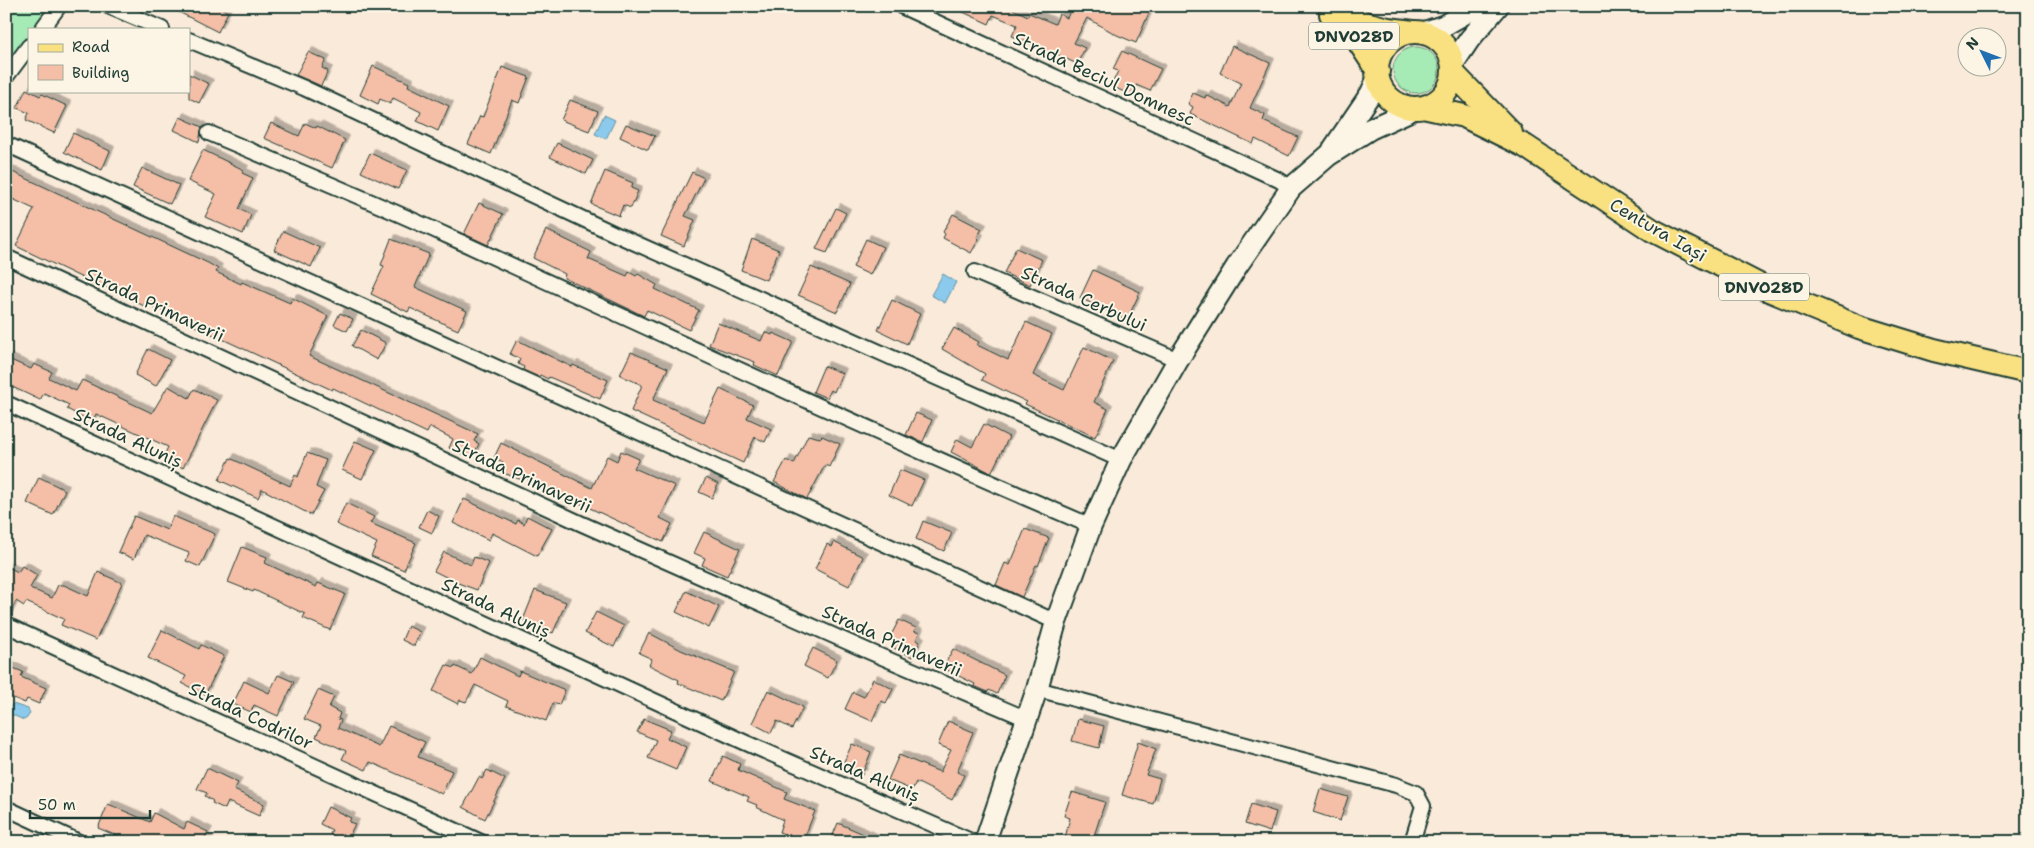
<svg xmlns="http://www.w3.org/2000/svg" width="2034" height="848" font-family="'Shantell Sans',sans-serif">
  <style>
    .green { fill: #a6ebb6; stroke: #629475 }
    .water { fill: #8bcaec; stroke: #6092a2 }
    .building { fill: #f4bea7; stroke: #1f3d34; filter: url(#shadow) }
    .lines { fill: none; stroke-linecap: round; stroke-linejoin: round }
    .minor-casing { stroke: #1f3d34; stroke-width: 18 }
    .secondary-casing { stroke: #1f3d34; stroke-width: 24 }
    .primary-casing { stroke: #1f3d34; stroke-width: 26 }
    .minor { stroke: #fcf5e5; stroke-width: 14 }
    .secondary { stroke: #fcf5e5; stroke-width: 20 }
    .primary { stroke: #f9e181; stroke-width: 22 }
    .labels { text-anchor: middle; stroke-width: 4; stroke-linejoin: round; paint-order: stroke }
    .shield { fill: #fcf5e5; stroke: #617469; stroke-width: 1 }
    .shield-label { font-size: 16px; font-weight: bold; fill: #1f3d34 }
    .street-label { font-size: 18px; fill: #1f3d34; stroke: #fcf5e5 }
  </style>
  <defs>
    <filter id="shadow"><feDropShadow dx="4.5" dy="-4.5" stdDeviation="0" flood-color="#0004"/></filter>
  </defs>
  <rect width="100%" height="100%" fill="#faead9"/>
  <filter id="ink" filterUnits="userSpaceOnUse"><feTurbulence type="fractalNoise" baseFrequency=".02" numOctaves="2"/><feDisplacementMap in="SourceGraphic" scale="10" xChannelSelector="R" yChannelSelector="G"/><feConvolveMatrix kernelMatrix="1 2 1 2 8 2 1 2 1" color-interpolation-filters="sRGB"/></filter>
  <g filter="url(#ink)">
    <!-- green -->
    <path class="green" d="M6,6H52L36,29H29V38L6,68Z
      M1393 70a23 23 0 1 1 46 0a23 23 0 1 1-46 0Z"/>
    <!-- water -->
    <path class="water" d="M604,115L615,120L606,139L595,134Z
      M943,274L956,282L945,303L931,295Z
      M13,704L28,709L30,713L27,718L24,720L10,714L8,708Z"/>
    <!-- building -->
    <path class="building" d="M167,6H217L228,12L218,32Z
      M950,6H1006L1028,16L1029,13L1055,24L1059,14L1067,18L1071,9L1065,6H1152L1136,43L1117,35L1087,18L1074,43L1085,48L1077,64L1056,54L1053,60L1040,54L1043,49L1012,36L1017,25L993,15L989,24Z
      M1232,46L1270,63L1250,108L1265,115L1263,121L1298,137L1289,156L1255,139L1253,144L1190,114L1193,107L1188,104L1193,93L1205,98L1206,95L1230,107L1241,83L1220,73Z
      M1122,51L1161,69L1150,91L1136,85L1131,95L1111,86L1118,71L1113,69Z
      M308,52L326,60L322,68L328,71L321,86L296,75Z
      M373,66L409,83L408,86L449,106L438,131L417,121L421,112L393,98L390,104L380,99L378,104L360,95Z
      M502,67L529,77L519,103L512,100L491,154L468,144L480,116L483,117Z
      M189,74L209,84L199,103L189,98Z
      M26,89L40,96L42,94L67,106L54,133L26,120L29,113L17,108Z
      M570,100L598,111L589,131L561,120Z
      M180,117L202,127L199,142L174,130Z
      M271,123L299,136L305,123L316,128L317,126L345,140L332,168L264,138Z
      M626,124L655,136L648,150L620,137Z
      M73,133L110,151L102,170L64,152Z
      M557,143L593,160L586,174L550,157Z
      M203,150L244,170L242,173L253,178L239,209L251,215L243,234L205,217L216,194L188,181Z
      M370,153L407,170L398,189L361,172Z
      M142,168L179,185L170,204L133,187Z
      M6,169L208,263L218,269L216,272L241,284L242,282L290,303L292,298L328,316L309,356L478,434L474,441L479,444L472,458L449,448L453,439L430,427L427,433L333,388L332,390L145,303L144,306L98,283L97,285L16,246L34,209L6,196Z
      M605,171L633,183L631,188L638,191L631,208L623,205L619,216L591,204Z
      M692,172L704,178L685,216L695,220L684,246L661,236Z
      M479,203L503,214L488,245L464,234Z
      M836,208L846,213L827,253L816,249Z
      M953,214L982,229L977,237L979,239L971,253L943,238L945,234L943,232Z
      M546,230L591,252L588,259L627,276L629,272L636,276L638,274L657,285L655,289L699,310L689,330L647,310L644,316L564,278L565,274L533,258Z
      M283,231L320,248L311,267L274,250Z
      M391,239L429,254L415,287L467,311L458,330L410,308L408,312L371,294L384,266L381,265Z
      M752,239L779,250L766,280L741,270Z
      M866,239L883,247L870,275L853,267Z
      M1016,248L1042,260L1030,285L1004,273Z
      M811,267L850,284L837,312L798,295Z
      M1093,270L1140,292L1127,320L1080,298Z
      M892,300L920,314L907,344L878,330Z
      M340,313L353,319L347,331L334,325Z
      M1026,322L1052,334L1033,375L1064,390L1084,347L1113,361L1094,402L1108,409L1095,437L1025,404L1027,402L982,380L985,374L942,349L954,328L979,342L977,345L1008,360Z
      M718,323L761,341L765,332L772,335L773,333L793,342L778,376L754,365L755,362L709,345Z
      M361,330L386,343L377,360L352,346Z
      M517,340L572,367L573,365L608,380L600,399L549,377L548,379L540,375L539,377L523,370L524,367L518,364L520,359L510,354Z
      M148,349L170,360L156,386L135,375Z
      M631,352L668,368L653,400L704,422L720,389L753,405L747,418L771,429L765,442L755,437L743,463L631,411L642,385L620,375Z
      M6,358L31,369L34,364L52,372L49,378L76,391L82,380L152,413L168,386L189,398L194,389L217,400L183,468L163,458L168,447L96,414L92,422L67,409L69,405L44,393L40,400L6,384Z
      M824,366L842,373L834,392L831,390L827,398L813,392Z
      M916,413L932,420L923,442L906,435Z
      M984,424L1009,437L991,473L951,452L957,439L972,447Z
      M808,435L820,438L822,436L840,444L829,467L825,465L807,499L774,482L786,460L794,464Z
      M355,441L376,450L362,479L342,470Z
      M501,443L592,488L607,456L617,461L621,451L639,459L634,468L675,486L660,518L672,524L663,542L523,477L522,480L498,471L503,462L494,458Z
      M307,453L326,460L316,487L324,491L311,515L262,489L258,498L219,480L230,458L290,486L295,475L298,477Z
      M900,470L924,480L912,506L889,495Z
      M39,477L65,490L53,515L27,503Z
      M706,478L718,484L712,498L699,492Z
      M464,499L516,524L518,520L524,524L527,516L552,529L537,556L492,533L489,540L453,523Z
      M346,503L374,517L370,523L416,543L404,570L371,556L377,543L336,524Z
      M427,510L439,516L432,533L419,527Z
      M134,516L167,530L173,516L215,534L200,567L186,561L189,553L144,535L134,559L118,552Z
      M923,521L952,533L944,551L916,539Z
      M1025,529L1049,538L1038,566L1036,565L1022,597L996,585L1005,563L1010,565Z
      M704,532L740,549L727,576L702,565L705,558L694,553Z
      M834,542L863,557L849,586L815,569L827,544L832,547Z
      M242,547L267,557L265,563L316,587L318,583L345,594L330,630L303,618L305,614L254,590L253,592L228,582Z
      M444,552L471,565L474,557L489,563L477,590L458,583L434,571Z
      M6,566L18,572L22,566L37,575L30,588L52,598L58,585H64L88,596L98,572L122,583L96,640L61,625L64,619L26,602L24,606L16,601L8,617L6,616Z
      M535,590L566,602L553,633L523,620Z
      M686,591L719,607L709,628L676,612Z
      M596,612L624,626L614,647L585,633Z
      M899,620L916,628L914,631L919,633L916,640L920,642L912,657L892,647L896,640L890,637Z
      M408,626L420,632L414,646L402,640Z
      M162,630L199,649L201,645L224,656L205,695L182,683L186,676L148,658Z
      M649,633L681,650L734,672L721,701L678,683L679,680L649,665L652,659L639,653Z
      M813,648L837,660L828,678L804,666Z
      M953,649L1005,675L997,694L989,690L988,692L974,686L975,684L943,668Z
      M480,657L518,676L520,671L565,690L559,705L553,703L546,721L506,706L508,701L475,685L466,702L460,700L458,704L433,691L446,665L454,668L455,666L472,674Z
      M6,665L23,672L21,677L46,688L39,704L27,699L25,703L6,695Z
      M278,675L294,682L278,716L254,705L251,712L233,704L244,681L269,693Z
      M873,679L893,689L886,703L881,701L872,721L845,709L853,692L864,697Z
      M318,690L334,697L329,707L340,713L338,719L341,720L338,728L379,747L389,726L425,742L418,757L452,771L442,794L370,762L366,770L342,759L346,751L316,737L321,726L304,719Z
      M768,690L803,707L792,729L777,721L771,733L752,723Z
      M644,719L671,730L667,738L686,747L676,770L648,758L656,740L637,732Z
      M1078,719L1104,726L1099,748L1072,741Z
      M948,721L973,732L957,772L964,775L952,800L916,782L912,790L888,780L899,755L940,772L951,750L938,745Z
      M1138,742L1156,749L1146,775L1160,779L1153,804L1122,795Z
      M852,744L871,752L862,775L842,766Z
      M723,756L740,764L738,770L787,792L784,799L815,811L803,841L779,832L783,820L756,807L757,805L747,801L749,797L712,781Z
      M207,768L238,783L234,790L264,804L259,816L228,802L225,809L212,803L213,801L205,796L207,793L197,789Z
      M487,770L505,779L485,819L463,807L479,777L482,779Z
      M1320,789L1348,797L1340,821L1313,812Z
      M1072,792L1105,802L1092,842H1064L1070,818L1064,816Z
      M108,804L150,822L154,813L184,829L187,822L208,832L204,839L210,842H131L98,828Z
      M1251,804L1276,812L1270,832L1245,824Z
      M328,807L351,818L349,822L355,824L346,842L330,834L332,830L320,824Z
      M838,823L882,842H830Z"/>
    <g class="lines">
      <defs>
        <path id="minor" d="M108,6L162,29
          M901,6L1279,180L1291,188
          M42,29L59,6
          M189,40L304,88L615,234L1121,460
          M6,77L29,46
          M209,133C289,167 370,200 450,237C663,335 875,433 1091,526
          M6,144L1056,622
          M6,257L580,523L868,651L1027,719
          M975,272L1178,360
          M6,403L744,742L973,842
          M6,625L481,842
          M1037,689L1396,785L1416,793L1423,806L1412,842
          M6,808L79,842"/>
        <path id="secondary" d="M1422,33L1443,26L1478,6
          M1453,64L1469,40L1498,6
          M1333,149L1371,93L1378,77
          M985,842L1037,689L1056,622L1091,526L1121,460L1178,360L1237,266L1291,188L1329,155L1370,129L1416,108"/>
        <path id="primary" d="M1332,6L1365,23L1388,29L1413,32
          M1331,14L1357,39L1378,71
          M1377 70a38 38 0 1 1 76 0a38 38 0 1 1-76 0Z
          M1453,73L1511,133
          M1423,107L1464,116L1525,146L1652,230L1769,290L1859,327L1934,350L2028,372"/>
      </defs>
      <!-- minor casing -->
      <use href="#minor" class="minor-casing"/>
      <!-- secondary casing -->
      <use href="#secondary" class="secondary-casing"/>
      <!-- primary casing -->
      <use href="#primary" class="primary-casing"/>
      <!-- minor -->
      <use href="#minor" class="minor"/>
      <!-- secondary -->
      <use href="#secondary" class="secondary"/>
      <!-- primary -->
      <use href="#primary" class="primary"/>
    </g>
  </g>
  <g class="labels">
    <!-- shield labels -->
    <g class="shield">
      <rect x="1309" y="22.5" width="90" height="27" rx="4"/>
      <rect x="1719" y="273.5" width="90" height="27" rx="4"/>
    </g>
    <g class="shield-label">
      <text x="1354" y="42">DNVO28D</text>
      <text x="1764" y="293">DNVO28D</text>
    </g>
    <!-- street labels -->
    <g class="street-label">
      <text transform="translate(1104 79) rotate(25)" y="6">Strada Beciul Domnesc</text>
      <text transform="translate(1658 230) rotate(30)" y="6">Centura Iași</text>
      <text transform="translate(1084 299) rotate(24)" y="6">Strada Cerbului</text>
      <text transform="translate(155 305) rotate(25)" y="6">Strada Primaverii</text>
      <text transform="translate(128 438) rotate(25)" y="6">Strada Aluniș</text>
      <text transform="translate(522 476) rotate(25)" y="6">Strada Primaverii</text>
      <text transform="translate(496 608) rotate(25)" y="6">Strada Aluniș</text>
      <text transform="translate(892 641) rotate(24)" y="6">Strada Primaverii</text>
      <text transform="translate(251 716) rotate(25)" y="6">Strada Codrilor</text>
      <text transform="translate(865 774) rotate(23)" y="6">Strada Aluniș</text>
    </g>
  </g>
  <!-- margin -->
  <rect width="2034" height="848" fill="none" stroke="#fcf5e5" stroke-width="25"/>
  <rect x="12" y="12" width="2009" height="823" fill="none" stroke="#1f3d34" stroke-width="2" filter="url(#ink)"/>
  <!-- legend -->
  <rect x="28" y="28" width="162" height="65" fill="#fcf5e5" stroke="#a4ab9e"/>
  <rect x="38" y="44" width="25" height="8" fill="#f9e181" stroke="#a4ab9e"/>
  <text x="72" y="52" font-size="15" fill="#1f3d34">Road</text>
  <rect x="38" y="65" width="25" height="15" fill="#f4bea7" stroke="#a4ab9e"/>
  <text x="72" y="78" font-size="15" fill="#1f3d34">Building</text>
  <!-- north arrow -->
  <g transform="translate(1982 52) rotate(312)"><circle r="24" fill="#fcf5e5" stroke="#a4ab9e"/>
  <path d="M0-4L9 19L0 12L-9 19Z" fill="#1f6fb2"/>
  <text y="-8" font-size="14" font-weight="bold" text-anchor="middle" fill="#1f3d34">N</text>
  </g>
  <!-- scale -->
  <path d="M30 810v8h120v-8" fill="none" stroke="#1f3d34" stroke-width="2.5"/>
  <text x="38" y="810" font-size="15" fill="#1f3d34" stroke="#fcf5e5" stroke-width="4" paint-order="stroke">50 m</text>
</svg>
